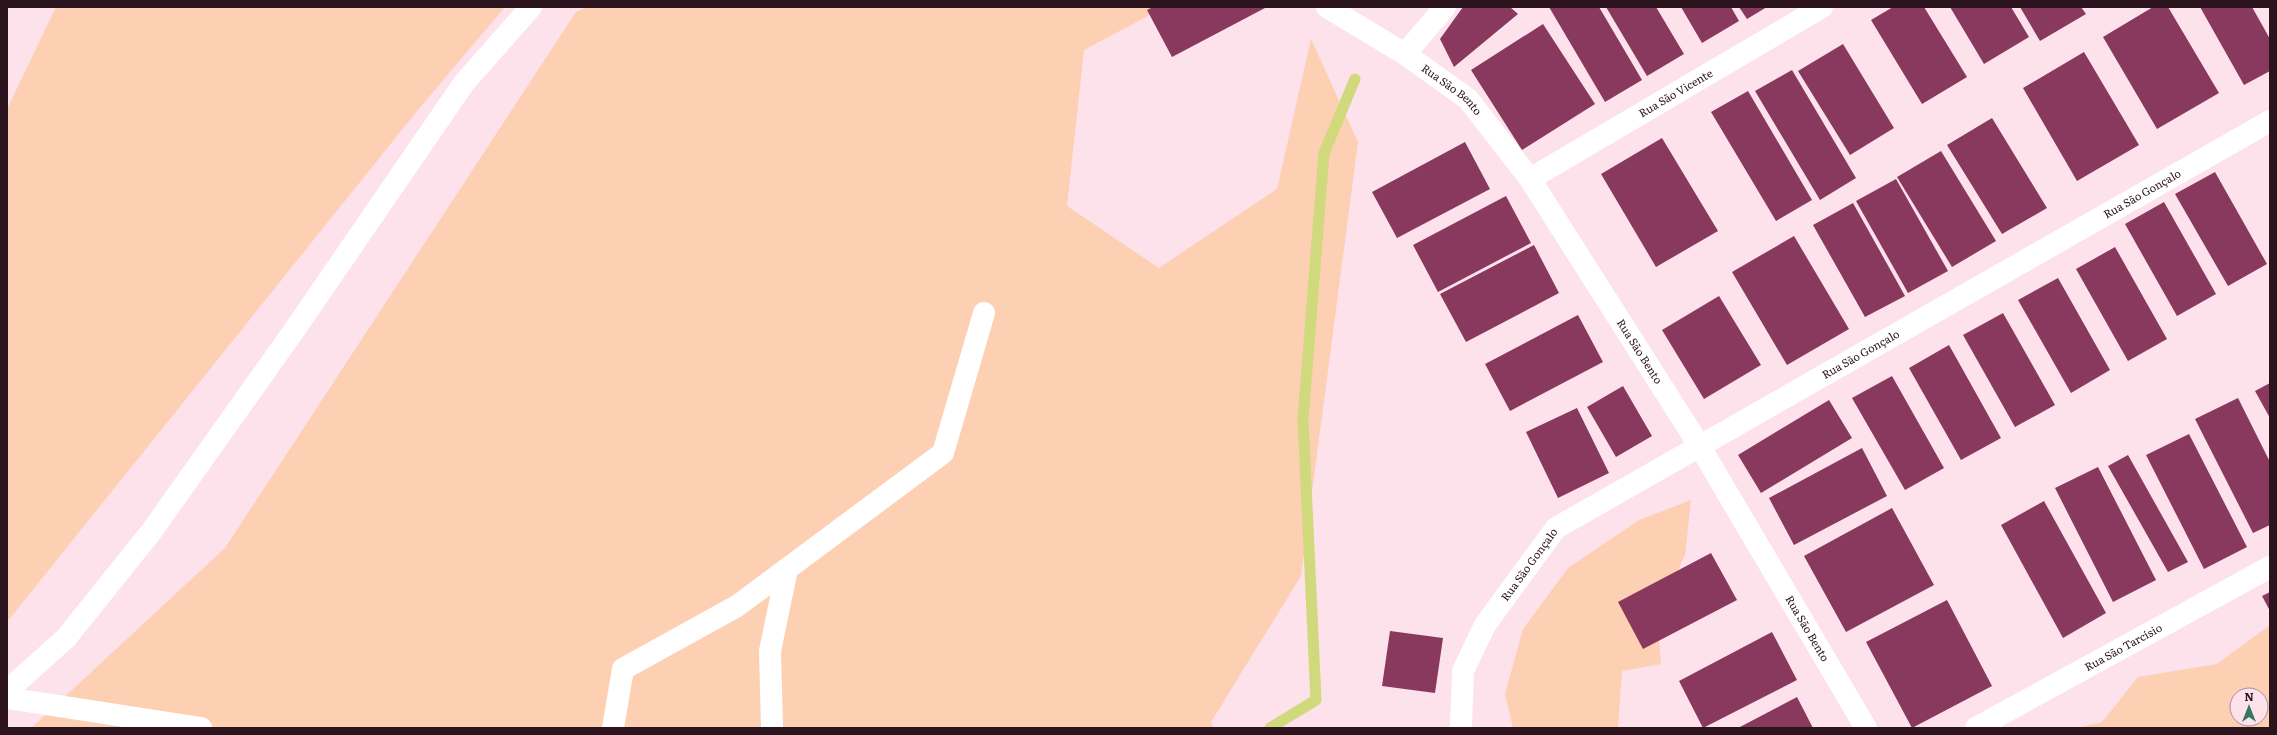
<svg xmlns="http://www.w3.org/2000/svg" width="2277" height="735" font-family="Literata,serif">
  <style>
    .green { fill: #fdd0b3; fill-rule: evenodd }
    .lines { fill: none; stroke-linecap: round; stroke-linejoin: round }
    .stream { stroke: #d0d97b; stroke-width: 11 }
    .building { fill: #89385e }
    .minor { stroke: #fff; stroke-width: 22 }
    .labels { text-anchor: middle; stroke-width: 4; stroke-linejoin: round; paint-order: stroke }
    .street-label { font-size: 11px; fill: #2b141e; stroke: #fde1eb }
  </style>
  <rect width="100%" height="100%" fill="#fde1eb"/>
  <!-- green -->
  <path class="green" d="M56,7H505L417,111L7,622V109Z
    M587,7H1165L1084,50L1067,206L1159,268L1277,189L1311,39L1358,142L1301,576L1211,722L1214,728H31L225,548L576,12Z
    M1691,500L1685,555L1657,616L1661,664L1622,671L1618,728H1513L1505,694L1523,629L1568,568L1639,520Z
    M2270,625V728H2077L2102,722L2138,677L2217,664ZM2237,695H2261V719H2237Z"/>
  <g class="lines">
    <!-- stream -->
    <path class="stream" d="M1270,728L1316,700L1303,419L1324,153L1355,79"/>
  </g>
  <!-- building -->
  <path class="building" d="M1153,7H1265V8L1172,57L1147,10Z
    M1463,7H1510L1518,14L1454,67L1440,39Z
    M1549,7H1599L1642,80L1605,102Z
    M1606,7H1656L1684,54L1647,76Z
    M1681,7H1731L1739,21L1702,43Z
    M1739,7H1767L1747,19Z
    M1893,7H1924L1967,77L1922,104L1871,20Z
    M1950,7H2011L2029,37L1984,64Z
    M2020,7H2081L2086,14L2040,41Z
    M2153,7H2168L2219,93L2157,129L2103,37Z
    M2200,7H2252L2270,39V71L2244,85Z
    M1543,24L1595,104L1522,150L1471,70Z
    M1843,44L1894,128L1850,155L1798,71Z
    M2084,52L2139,145L2077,181L2023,88Z
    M1792,70L1856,178L1820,200L1755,91Z
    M1748,91L1812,200L1776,221L1711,112Z
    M1992,118L2047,208L2002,234L1947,145Z
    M1662,138L1718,231L1656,267L1601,174Z
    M1465,142L1490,189L1397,238L1372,192Z
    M1941,151L1996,241L1952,267L1897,177Z
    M2215,172L2267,264L2228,286L2175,194Z
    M1896,179L1948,271L1908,293L1856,201Z
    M1506,196L1531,243L1438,292L1413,245Z
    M2164,202L2216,294L2177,316L2125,224Z
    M1853,203L1905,296L1865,317L1813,225Z
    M1794,236L1849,329L1787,365L1732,272Z
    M1534,245L1559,293L1466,342L1440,294Z
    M2115,247L2167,339L2128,361L2076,269Z
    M2058,278L2110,370L2071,393L2018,300Z
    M1719,296L1761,365L1704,399L1662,330Z
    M2003,313L2055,405L2015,427L1963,335Z
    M1578,315L1603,362L1510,411L1485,364Z
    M1949,345L2001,438L1961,460L1909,368Z
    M1892,376L1944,468L1905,490L1852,398Z
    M2270,383V418L2255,391Z
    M1623,386L1652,436L1616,457L1587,407Z
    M2238,398L2270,462V525L2253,533L2195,419Z
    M1829,400L1852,438L1761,493L1738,455Z
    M1577,408L1609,473L1558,498L1526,432Z
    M2189,434L2247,547L2204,569L2146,455Z
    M1862,448L1887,496L1794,545L1769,498Z
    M2128,455L2188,562L2168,572L2108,466Z
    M2098,467L2156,580L2113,602L2055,488Z
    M2044,501L2106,613L2063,638L2001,525Z
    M1892,508L1934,585L1846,632L1804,556Z
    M1711,553L1737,600L1643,649L1618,602Z
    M2270,592V611L2262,596Z
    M1947,600L1992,686L1912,728L1866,642Z
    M1390,631L1443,638L1435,693L1382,686Z
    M1772,632L1797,680L1703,728L1679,681Z
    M1797,697L1813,728H1738Z"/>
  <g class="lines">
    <!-- minor -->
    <g class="minor">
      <path id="s1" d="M1327,7L1405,54L1468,99L1530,179L1699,445L1866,728"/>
      <path d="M1405,54L1445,7"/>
      <path id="s2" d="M1530,179L1822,7"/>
      <path d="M7,691L66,638L151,532L293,332L464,83L531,7"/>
      <path d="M7,698L201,728"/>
      <path d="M613,728L623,669L737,606L943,453L984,313"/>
      <path d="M772,728L770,651L787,569"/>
      <path id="s3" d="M1461,728L1463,671L1485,625L1556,528L2270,121"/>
      <path id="s4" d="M1976,728L2270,567"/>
    </g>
  </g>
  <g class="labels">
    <!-- street labels -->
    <g class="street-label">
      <text dy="4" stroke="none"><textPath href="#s1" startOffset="150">Rua São Bento</textPath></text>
      <text dy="4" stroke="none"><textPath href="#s2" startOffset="169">Rua São Vicente</textPath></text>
      <text dy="4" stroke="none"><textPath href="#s3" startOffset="903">Rua São Gonçalo</textPath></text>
      <text dy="4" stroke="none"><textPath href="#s1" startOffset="474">Rua São Bento</textPath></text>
      <text dy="4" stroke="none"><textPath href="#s3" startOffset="579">Rua São Gonçalo</textPath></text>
      <text dy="4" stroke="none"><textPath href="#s3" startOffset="183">Rua São Gonçalo</textPath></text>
      <text dy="4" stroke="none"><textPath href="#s1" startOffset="798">Rua São Bento</textPath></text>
      <text dy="4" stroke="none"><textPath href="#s4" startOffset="168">Rua São Tarcísio</textPath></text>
    </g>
  </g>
  <!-- border -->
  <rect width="2277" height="735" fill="none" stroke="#2b141e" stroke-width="16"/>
  <!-- north arrow -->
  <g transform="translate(2249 707)"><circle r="19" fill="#fde1eb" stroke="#a98f99"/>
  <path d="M0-3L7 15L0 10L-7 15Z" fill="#367665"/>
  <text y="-6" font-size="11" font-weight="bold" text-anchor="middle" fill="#2b141e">N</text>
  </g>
</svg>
